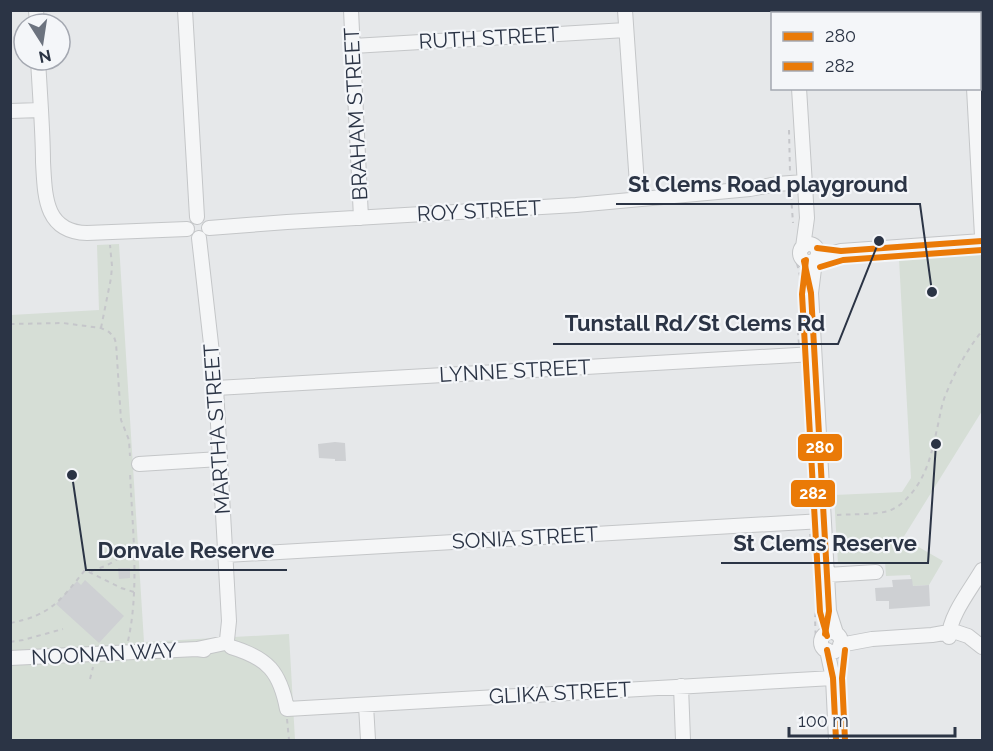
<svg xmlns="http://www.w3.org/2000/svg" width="993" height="751" font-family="Raleway,sans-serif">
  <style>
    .green { fill: #d6ded6 }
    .building { fill: #ced0d3 }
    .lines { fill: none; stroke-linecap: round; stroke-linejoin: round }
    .minor-casing { stroke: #c4c6c8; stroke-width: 16 }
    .path { stroke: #c5c6ca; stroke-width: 2; stroke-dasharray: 4.5 4.5; stroke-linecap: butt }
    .minor { stroke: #f5f6f7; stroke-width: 14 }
    .bus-1-casing { stroke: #f4f6f9; stroke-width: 10 }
    .bus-2-casing { stroke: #f4f6f9; stroke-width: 10 }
    .bus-1 { stroke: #ea7a07; stroke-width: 6 }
    .bus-2 { stroke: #ea7a07; stroke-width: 6 }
    .labels { text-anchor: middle; stroke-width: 4.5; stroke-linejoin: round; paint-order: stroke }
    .street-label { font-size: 21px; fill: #2b3445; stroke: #f4f6f9 }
    .leader { fill: none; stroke: #2b3445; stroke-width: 2 }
    .callout-dot { fill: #2b3445; stroke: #f4f6f9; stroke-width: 2 }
    .callout-label { font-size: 22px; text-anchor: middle; font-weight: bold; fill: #2b3445; stroke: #f4f6f9; stroke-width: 4.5; stroke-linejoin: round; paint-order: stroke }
    .line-badge { stroke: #f4f6f9; stroke-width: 2 }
    .badge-label { font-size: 16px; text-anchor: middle; font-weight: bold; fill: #fff }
  </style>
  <rect width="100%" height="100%" fill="#e6e8ea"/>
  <!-- green -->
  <path class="green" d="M119,244L144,642L289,634L295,740H11V315L99,310L97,245Z
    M982,253V411L903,538L943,561L929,585L913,586L910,575L886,576L885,562L838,564L834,495L902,492L911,478L899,259Z"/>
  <!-- building -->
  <path class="building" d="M335,442L345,443L346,461H335V459L319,458L318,444Z
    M118,568H130V578L119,579Z
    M912,579L913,586L929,585L930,606L889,609V601H876L875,588L893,587L892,580Z
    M85,580L124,616L99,643L56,604L77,581L81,585Z"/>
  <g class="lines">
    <defs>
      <path id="minor" d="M36,10L37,24
        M185,10L197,217
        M351,10L361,218
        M625,10L638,199
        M795,10V14
        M969,10V14
        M353,46L626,30
        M38,60L41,110
        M799,88L807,218L803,247
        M974,88L982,236
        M10,111L41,110C42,128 43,145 43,162C45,195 44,232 87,233L187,229
        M209,228L287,222L576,205L750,189L777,184L804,182
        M800 253a9 9 0 1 1 18 0a9 9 0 1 1-18 0Z
        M817,258L841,251L982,241
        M815,261L811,293L829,611L836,633
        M216,388L814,354
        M139,464L220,459
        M226,555L823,521
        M827,575L876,572
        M821 642a10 10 0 1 1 20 0a10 10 0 1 1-20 0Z
        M949,637C949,616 971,589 982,570
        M840,645L872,639L932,635L949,632H956L968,636L982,647
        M231,647C268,658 280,672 287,709L833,678
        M197,649L225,643L227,640L229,621L216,388L199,238
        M827,650L833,678L836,740
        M10,658L197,649L204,650
        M681,686L683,740
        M366,705L368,740"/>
    </defs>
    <!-- minor casing -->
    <use href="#minor" class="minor-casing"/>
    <!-- path -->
    <path class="path" d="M789,130L790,172
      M791,195L793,223
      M795,255L800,276
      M10,324L63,323L101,328L109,332L114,337L116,343L121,420L129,440L130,456
      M101,328L111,278L112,266L110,245
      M799,344L798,333L800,323
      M837,515C851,514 879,515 891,510C898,507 904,502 909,496C926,478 932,453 937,429C940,417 941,405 946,394C955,371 967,350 982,331
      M810,534L813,549
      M91,571C108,566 121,559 133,545
      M10,623C50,616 61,600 85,570L121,588L134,592
      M128,641C140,587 132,526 130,471
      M10,642L23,640L63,629
      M816,644L815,618L816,611
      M90,679L93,667
      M287,719L289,740"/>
    <!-- minor -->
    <use href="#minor" class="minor"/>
    <defs>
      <path id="bus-1" d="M817,248L841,251L982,241
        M804,261L811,293L829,611L825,634
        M827,650L833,678L836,740"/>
      <path id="bus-2" d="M806,260L802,294L820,612L827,636
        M820,267L843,260L982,250
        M845,650L842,678L845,740"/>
    </defs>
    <!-- bus-1 casing -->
    <use href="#bus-1" class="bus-1-casing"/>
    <!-- bus-2 casing -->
    <use href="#bus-2" class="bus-2-casing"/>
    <!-- bus-1 -->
    <use href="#bus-1" class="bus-1"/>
    <!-- bus-2 -->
    <use href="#bus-2" class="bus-2"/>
  </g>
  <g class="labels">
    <!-- street labels -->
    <g class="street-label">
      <text transform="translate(489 38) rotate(-3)" y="7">RUTH STREET</text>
      <text transform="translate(356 114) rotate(-93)" y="7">BRAHAM STREET</text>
      <text transform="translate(479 211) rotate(-3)" y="7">ROY STREET</text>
      <text transform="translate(515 371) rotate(-3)" y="7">LYNNE STREET</text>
      <text transform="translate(217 429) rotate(-94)" y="7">MARTHA STREET</text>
      <text transform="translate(525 538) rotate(-3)" y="7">SONIA STREET</text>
      <text transform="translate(104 654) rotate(-3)" y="7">NOONAN WAY</text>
      <text transform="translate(560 693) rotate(-3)" y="7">GLIKA STREET</text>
    </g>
  </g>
  <!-- callouts -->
  <path class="leader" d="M932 292L920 204H616M879 241L838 344H553M936 444L928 563H721M72 475L86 570H287"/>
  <g class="callout-dot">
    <circle cx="932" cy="292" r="6"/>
    <circle cx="879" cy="241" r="6"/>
    <circle cx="936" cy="444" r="6"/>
    <circle cx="72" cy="475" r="6"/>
  </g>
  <g class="callout-label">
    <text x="768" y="192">St Clems Road playground</text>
    <text x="695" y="331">Tunstall Rd/St Clems Rd</text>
    <text x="825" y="551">St Clems Reserve</text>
    <text x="186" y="558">Donvale Reserve</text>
  </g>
  <g class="line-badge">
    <rect x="797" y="433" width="46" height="29" rx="6" fill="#ea7a07"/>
    <rect x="790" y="479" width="46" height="29" rx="6" fill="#ea7a07"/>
  </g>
  <g class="badge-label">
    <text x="820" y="453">280</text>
    <text x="813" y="499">282</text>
  </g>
  <!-- border -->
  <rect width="993" height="751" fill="none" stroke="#2b3445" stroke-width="24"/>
  <!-- legend -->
  <rect x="771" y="12" width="210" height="78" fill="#f4f6f9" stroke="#a4a8b1" stroke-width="1.5"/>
  <rect x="783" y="32" width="30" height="9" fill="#ea7a07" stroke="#a4a8b1" stroke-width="1.5"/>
  <text x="825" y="42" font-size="18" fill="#2b3445">280</text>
  <rect x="783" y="62" width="30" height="9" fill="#ea7a07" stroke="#a4a8b1" stroke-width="1.5"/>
  <text x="825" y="72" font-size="18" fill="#2b3445">282</text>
  <!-- north arrow -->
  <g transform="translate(42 42) rotate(168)"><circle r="28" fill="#f4f6f9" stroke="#a4a8b1" stroke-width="1.5"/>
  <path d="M0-4.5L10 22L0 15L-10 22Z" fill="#6c737f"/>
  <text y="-9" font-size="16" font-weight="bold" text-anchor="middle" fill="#2b3445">N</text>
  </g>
  <!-- scale -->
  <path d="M789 727v9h166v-9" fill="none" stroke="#2b3445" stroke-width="3"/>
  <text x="798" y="727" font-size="18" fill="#2b3445" stroke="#f4f6f9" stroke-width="4.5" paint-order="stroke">100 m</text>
</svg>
